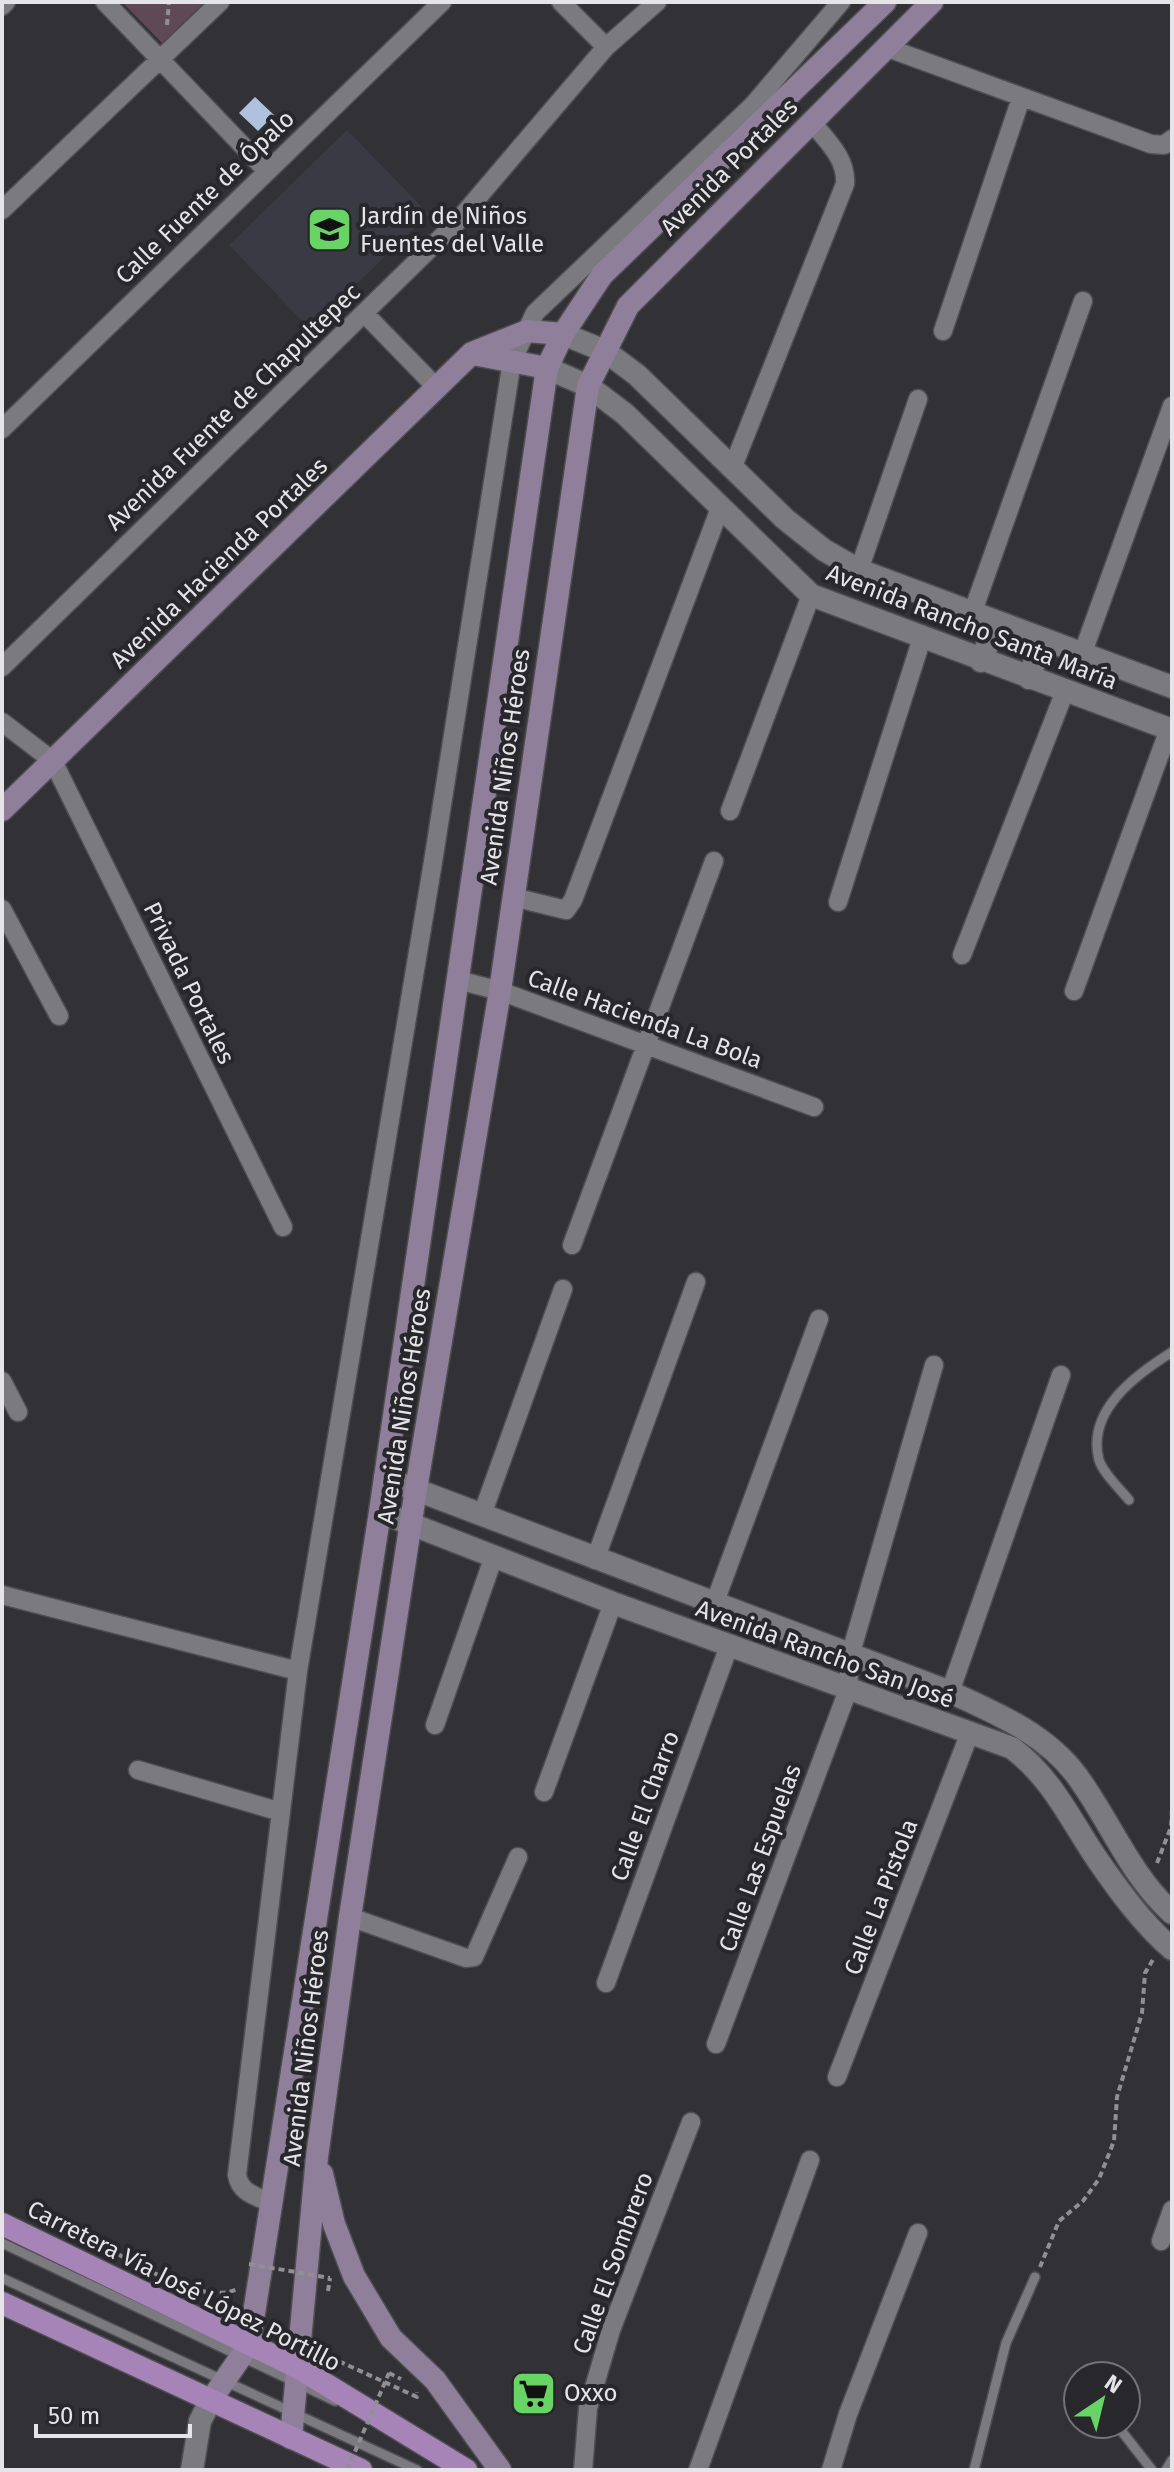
<svg xmlns="http://www.w3.org/2000/svg" width="1174" height="2472" font-family="'Fira Sans',sans-serif">
  <style>
    .built { fill: #3a3a44 }
    .green { fill: #5e4955 }
    .building { fill: #aec2e0 }
    .lines { fill: none; stroke-linecap: round; stroke-linejoin: round }
    .service-casing { stroke: #4e4e52; stroke-width: 12 }
    .minor-casing { stroke: #4e4e52; stroke-width: 21 }
    .tertiary-casing { stroke: #4e4e52; stroke-width: 25 }
    .secondary-casing { stroke: #4e4e52; stroke-width: 25 }
    .primary-casing { stroke: #4e4e52; stroke-width: 25 }
    .path { stroke: #909094; stroke-width: 4; stroke-dasharray: 6 4; stroke-linecap: butt }
    .service { stroke: #7a7a7f; stroke-width: 9 }
    .minor { stroke: #7a7a7f; stroke-width: 18 }
    .tertiary { stroke: #7a7a7f; stroke-width: 22 }
    .secondary { stroke: #907f9b; stroke-width: 22 }
    .primary { stroke: #a684b7; stroke-width: 22 }
    .path-bridge { stroke: #909094; stroke-width: 4; stroke-dasharray: 6 4; stroke-linecap: butt }
    .labels { text-anchor: middle; stroke-width: 8; stroke-linejoin: round; paint-order: stroke }
    .street-label { font-size: 24px; fill: #e5e5e8; stroke: #27272c }
    .poi-label { font-size: 24px; fill: #e5e5e8; stroke: #27272c; text-anchor: start }
  </style>
  <rect width="100%" height="100%" fill="#313136"/>
  <!-- built -->
  <path class="built" d="M347,130L429,214L310,329L229,245Z"/>
  <!-- green -->
  <path class="green" d="M122,2H205L162,43Z"/>
  <!-- building -->
  <path class="building" d="M255,97L274,115L258,131L239,113Z"/>
  <g class="lines">
    <defs>
      <path id="service" d="M1129,1500C1120,1489 1103,1473 1099,1460C1086,1410 1137,1374 1172,1352
        M2,2243L335,2401
        M2,2278L417,2470
        M1116,2424L1152,2470
        M974,2470L1006,2343L1035,2277
        M1166,2470L1172,2460"/>
      <path id="minor" d="M105,2L266,170
        M561,2L606,47
        M2,6L6,2
        M885,47L1151,144L1164,145L1172,139
        M2,210L220,2
        M364,313L436,387
        M943,331L1021,98
        M2,429L442,2
        M732,469L845,184C847,158 826,140 811,121
        M859,570L918,399
        M972,614L1083,301
        M1082,655L1172,406
        M2,667L456,223L606,47L657,2
        M2,722L53,761L283,1227
        M730,811L811,595
        M513,897L566,910L573,900L720,508
        M838,902L922,638
        M2,909L59,1016
        M962,955L1065,691
        M458,980L500,991L814,1107
        M1074,991L1169,729
        M572,1245L714,861
        M2,1381L18,1412
        M482,1515L563,1289
        M595,1560L696,1282
        M2,1595L298,1671
        M715,1602L819,1319
        M950,1692L1061,1375
        M435,1725L494,1556
        M138,1770L281,1812
        M544,1792L613,1603
        M350,1917L466,1958L474,1957L518,1857
        M606,1983L729,1646
        M716,2044L848,1690L850,1656L934,1365
        M837,2077L969,1735
        M271,2203C256,2196 240,2193 237,2175L298,1671L433,862L512,361L535,313L753,105L841,2
        M1161,2241L1172,2210
        M583,2470L588,2408L611,2330L691,2122
        M698,2470L810,2160
        M831,2470L848,2414L918,2233"/>
      <path id="tertiary" d="M563,334L605,351L637,375L785,519L824,550L859,570L1172,687
        M547,368L588,386L625,414L811,595L1172,730
        M981,661L996,623
        M1029,678L1042,640
        M385,1478L950,1692C996,1713 1046,1734 1077,1776C1110,1821 1130,1875 1172,1913
        M380,1512L613,1603L1012,1748C1052,1778 1070,1819 1097,1859C1119,1891 1143,1924 1172,1949
        M192,2470L200,2421L211,2400"/>
      <path id="secondary" d="M473,354L547,368
        M2,810L472,353L527,331L563,334
        M322,2174L334,2224L354,2276L391,2338L435,2380L500,2470
        M211,2400L249,2345L380,1512L547,368L563,334L602,275L885,2
        M291,2438L317,2157L350,1917L416,1489L500,991L588,386L628,306L932,2"/>
      <path id="primary" d="M2,2224L299,2368L466,2470
        M2,2303L361,2470"/>
    </defs>
    <!-- service casing -->
    <use href="#service" class="service-casing"/>
    <!-- minor casing -->
    <use href="#minor" class="minor-casing"/>
    <!-- tertiary casing -->
    <use href="#tertiary" class="tertiary-casing"/>
    <!-- secondary casing -->
    <use href="#secondary" class="secondary-casing"/>
    <!-- primary casing -->
    <use href="#primary" class="primary-casing"/>
    <!-- path -->
    <path class="path" d="M167,25L169,2
      M1157,1863L1171,1827L1172,1809
      M100,2245C134,2261 204,2308 239,2288
      M1040,2267L1059,2221L1083,2201L1099,2179L1114,2141L1117,2097L1142,2013L1145,1973L1154,1958
      M328,2291L330,2278
      M321,2353L417,2397V2392
      M389,2373L401,2379"/>
    <!-- service -->
    <use href="#service" class="service"/>
    <!-- minor -->
    <use href="#minor" class="minor"/>
    <!-- tertiary -->
    <use href="#tertiary" class="tertiary"/>
    <!-- secondary -->
    <use href="#secondary" class="secondary"/>
    <!-- primary -->
    <use href="#primary" class="primary"/>
    <!-- path-bridge -->
    <path class="path-bridge" d="M249,2264L330,2278
      M347,2470L389,2373"/>
  </g>
  <!-- icons -->
  <defs>
    <symbol id="school-square" viewBox="-11 -11 22 22"><rect x="-9" y="-9" width="18" height="18" rx="4" fill="#68d465" stroke="#27272c"/><path d="M0-5L7-2L0 1L-7-2ZM-4 1L0 2.5L4 1V4Q0 6-4 4Z" fill="#111"/></symbol>
    <symbol id="supermarket-square" viewBox="-11 -11 22 22"><rect x="-9" y="-9" width="18" height="18" rx="4" fill="#68d465" stroke="#27272c"/><path d="M-6-5.5h2.5l.6 2H6L4.5 2H-2.5L-4.4-4H-6ZM-1.5 3.2a1.3 1.3 0 1 0 .1 0ZM3 3.2a1.3 1.3 0 1 0 .1 0Z" fill="#111"/></symbol>
  </defs>
  <g fill-rule="evenodd">
    <use href="#school-square" x="304" y="204" width="51" height="51"/>
    <use href="#supermarket-square" x="508" y="2368" width="51" height="51"/>
  </g>
  <g class="labels">
    <!-- street labels -->
    <g class="street-label">
      <text transform="translate(729 167) rotate(-45)" y="8">Avenida Portales</text>
      <text transform="translate(205 197) rotate(-44)" y="8">Calle Fuente de Ópalo</text>
      <text transform="translate(233 407) rotate(-44)" y="8">Avenida Fuente de Chapultepec</text>
      <text transform="translate(219 563) rotate(-44)" y="8">Avenida Hacienda Portales</text>
      <text transform="translate(972 627) rotate(21)" y="8">Avenida Rancho Santa María</text>
      <text transform="translate(505 767) rotate(-82)" y="8">Avenida Niños Héroes</text>
      <text transform="translate(189 983) rotate(64)" y="8">Privada Portales</text>
      <text transform="translate(645 1019) rotate(20)" y="8">Calle Hacienda La Bola</text>
      <text transform="translate(404 1406) rotate(-81)" y="8">Avenida Niños Héroes</text>
      <text transform="translate(825 1654) rotate(20)" y="8">Avenida Rancho San José</text>
      <text transform="translate(645 1806) rotate(-70)" y="8">Calle El Charro</text>
      <text transform="translate(760 1858) rotate(-70)" y="8">Calle Las Espuelas</text>
      <text transform="translate(881 1897) rotate(-69)" y="8">Calle La Pistola</text>
      <text transform="translate(306 2048) rotate(-83)" y="8">Avenida Niños Héroes</text>
      <text transform="translate(613 2263) rotate(-70)" y="8">Calle El Sombrero</text>
      <text transform="translate(184 2286) rotate(27)" y="8">Carretera Vía José López Portillo</text>
    </g>
    <!-- poi labels -->
    <g class="poi-label">
      <text x="360" y="224">Jardín de Niños<tspan x="360" dy="28">Fuentes del Valle</tspan></text>
      <text x="564" y="2401">Oxxo</text>
    </g>
  </g>
  <!-- border -->
  <rect width="1174" height="2472" fill="none" stroke="#e5e5e8" stroke-width="8"/>
  <!-- north arrow -->
  <g transform="translate(1102 2400) rotate(35)"><circle r="38" fill="#27272c" stroke="#737377" stroke-width="2"/>
  <path d="M0-6L14 30L0 20L-14 30Z" fill="#68d465"/>
  <text y="-12" font-size="22" font-weight="bold" text-anchor="middle" fill="#e5e5e8">N</text>
  </g>
  <!-- scale -->
  <path d="M36 2424v12h154v-12" fill="none" stroke="#e5e5e8" stroke-width="4"/>
  <text x="48" y="2424" font-size="24" fill="#e5e5e8" stroke="#27272c" stroke-width="6" paint-order="stroke">50 m</text>
</svg>
